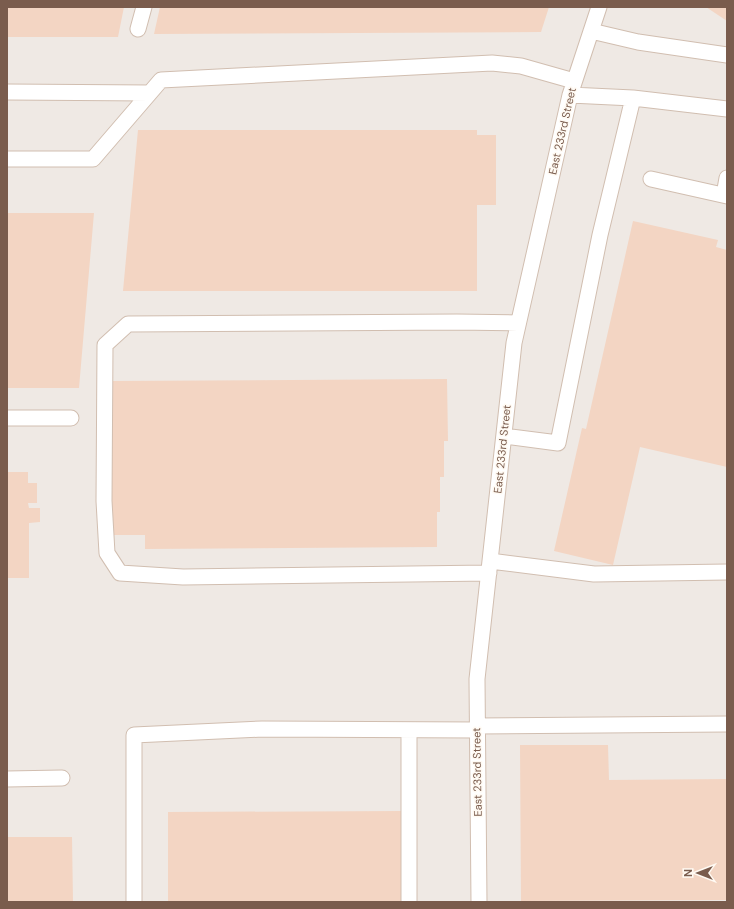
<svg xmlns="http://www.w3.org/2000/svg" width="734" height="909" font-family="'DM Sans',sans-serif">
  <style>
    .industrial { fill: #efe9e4 }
    .building { fill: #f3d5c3 }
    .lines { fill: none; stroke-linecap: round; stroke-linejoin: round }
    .minor-casing { stroke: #d1beb0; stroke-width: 17 }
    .minor { stroke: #fff; stroke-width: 15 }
    .labels { text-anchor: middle; stroke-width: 3; stroke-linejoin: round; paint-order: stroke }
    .street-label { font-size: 11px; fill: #7a5c4d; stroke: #fffaf3 }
  </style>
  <rect width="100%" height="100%" fill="#fdf6ec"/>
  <!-- industrial -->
  <path class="industrial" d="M7,7H727V902H7Z"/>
  <!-- building -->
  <path class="building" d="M7,7H124L118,37H7Z
    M160,7H549L541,32L154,34Z
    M706,7H727V21Z
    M138,130H477V135H496V205H477V291H123Z
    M7,213H94L79,388H7Z
    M633,221L718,240L716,247L727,250V467L640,447L613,565L554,551L582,428L586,429Z
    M447,379L448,441H444V477H440V512H437V547L145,549V535H110L111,381Z
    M7,472H28V483H37V503H28L29,508H40V522L29,523V578H7Z
    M520,745H608L609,780L727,779V900L521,901Z
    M402,811V902H168V812Z
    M7,837H72L73,902H7Z"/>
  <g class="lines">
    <defs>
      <path id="minor" d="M138,29L144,7
        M591,31L638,42L727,55
        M7,92L150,93
        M633,98L727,109
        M7,159H93L161,80L492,63L521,66L574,81
        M651,179L727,196
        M724,195L727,178
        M7,418H71
        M504,436L558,443L600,235L633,98L570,95
        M490,561L594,574L727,572
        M489,573L183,577L120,573L107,553L104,501L105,345L128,324L457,322L518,323
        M477,726L727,724
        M409,730V902
        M7,779L62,778
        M134,902V735L262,729L477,730
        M479,902L477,679L514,343L570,95L599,7"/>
    </defs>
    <!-- minor casing -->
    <use href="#minor" class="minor-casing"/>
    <!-- minor -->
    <use href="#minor" class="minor"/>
  </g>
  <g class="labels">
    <!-- street labels -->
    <g class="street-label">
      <text transform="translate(562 131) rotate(-77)" y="4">East 233rd Street</text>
      <text transform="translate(502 449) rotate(-84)" y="4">East 233rd Street</text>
      <text transform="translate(477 772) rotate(-91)" y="4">East 233rd Street</text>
    </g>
  </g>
  <!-- border -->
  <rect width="734" height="909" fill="none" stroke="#7a5c4d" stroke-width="16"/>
  <!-- north arrow -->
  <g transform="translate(698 873) rotate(270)" stroke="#fffaf3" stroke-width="3" paint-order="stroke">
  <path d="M0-3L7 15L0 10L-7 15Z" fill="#7a5c4d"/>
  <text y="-6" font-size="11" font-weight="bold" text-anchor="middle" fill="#7a5c4d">N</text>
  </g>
</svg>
